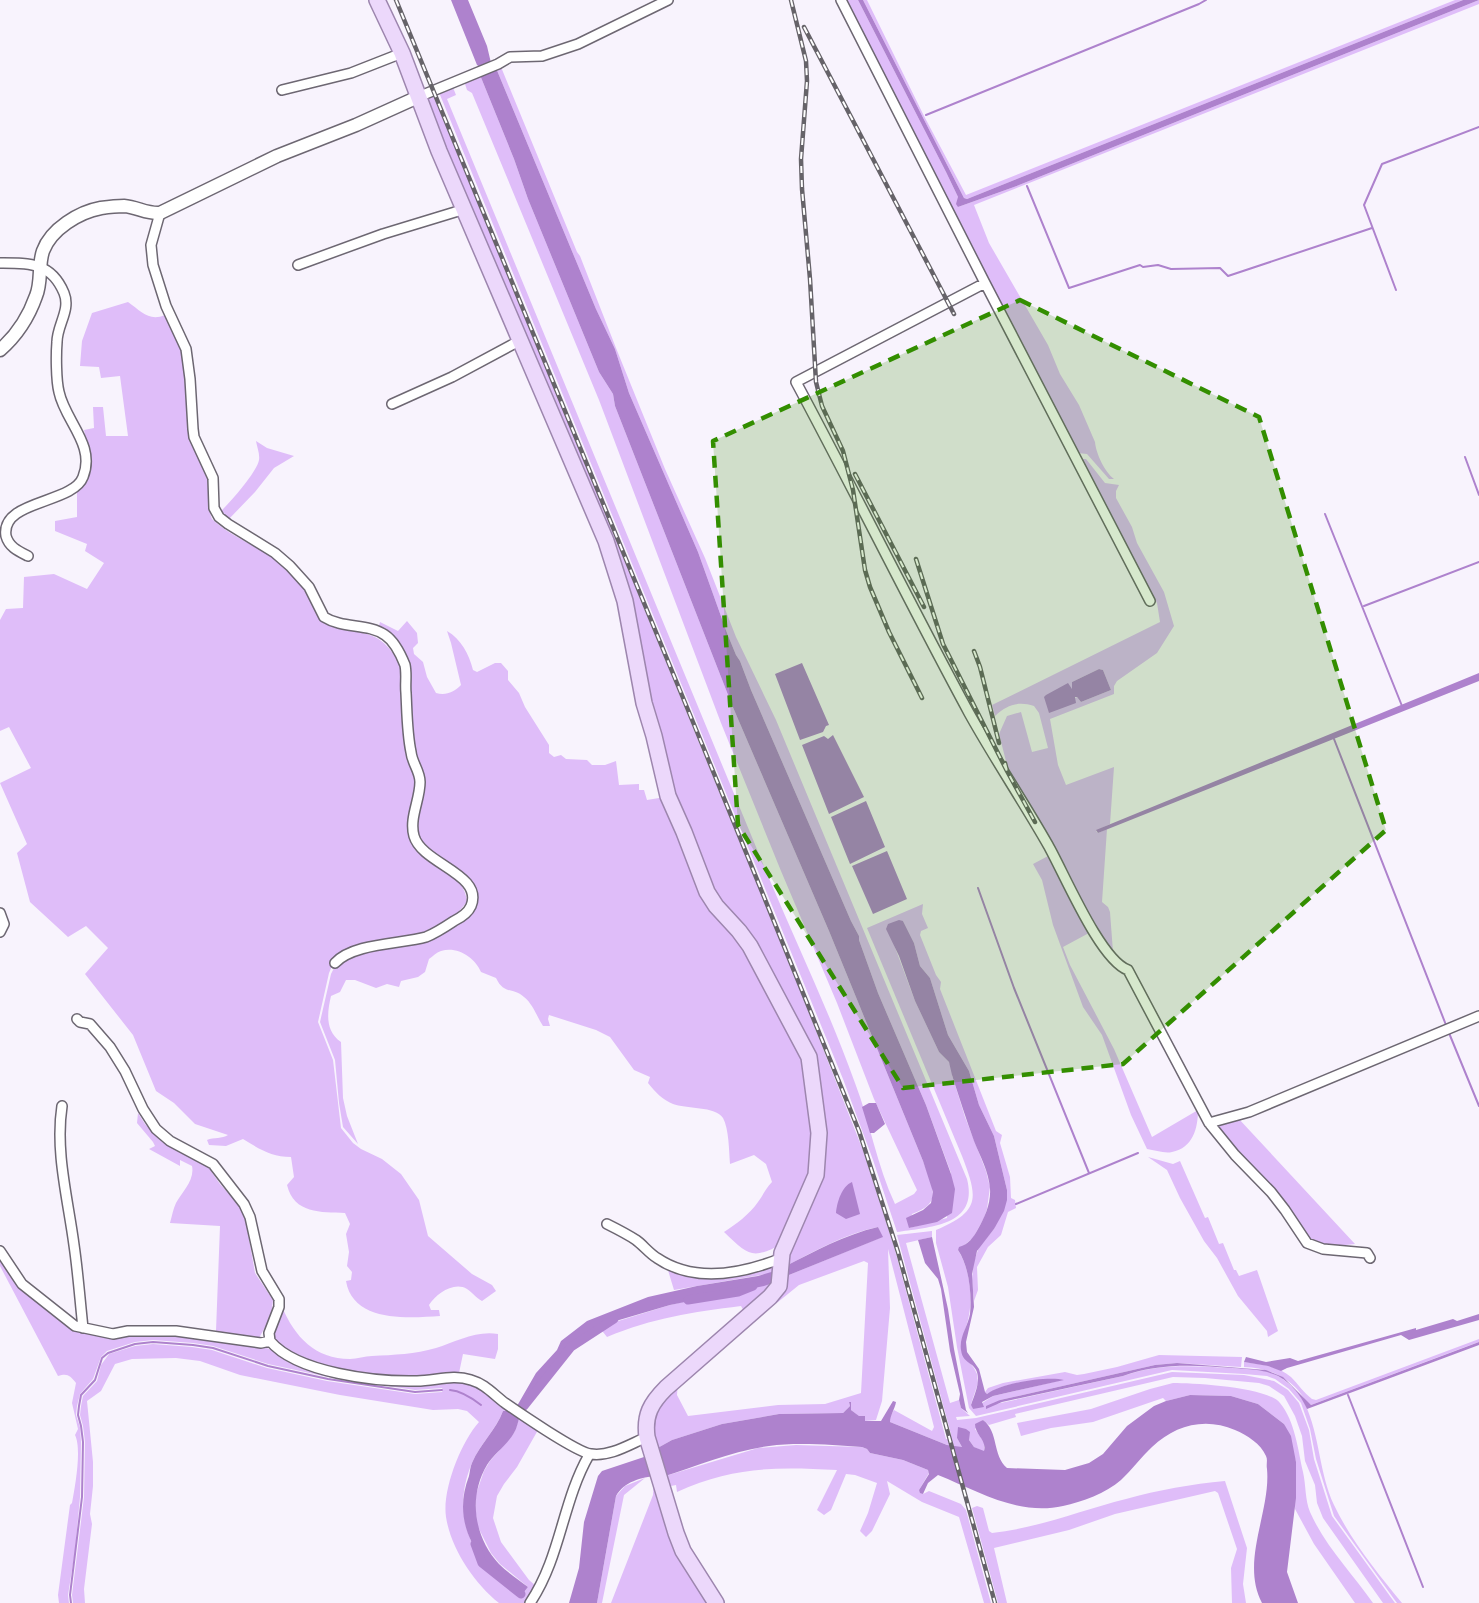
<svg xmlns="http://www.w3.org/2000/svg" width="1479" height="1603" font-family="Manrope,sans-serif">
  <style>
    .green { fill: #dfbdf9; fill-rule: evenodd }
    .water { fill: #ae82cd }
    .lines { fill: none; stroke-linecap: round; stroke-linejoin: round }
    .stream { stroke: #ae82cd; stroke-width: 2 }
    .canal { stroke: #ae82cd; stroke-width: 9 }
    .minor-casing { stroke: #6d6772; stroke-width: 12 }
    .tertiary-casing { stroke: #6d6772; stroke-width: 15 }
    .primary-casing { stroke: #9d86ae; stroke-width: 18 }
    .minor { stroke: #fff; stroke-width: 9 }
    .tertiary { stroke: #fff; stroke-width: 12 }
    .primary { stroke: #ecd8fb; stroke-width: 15 }
    .rail-casing { stroke: #666369; stroke-width: 4.5 }
    .rail { stroke: #fff; stroke-width: 2; stroke-dasharray: 7; stroke-linecap: butt }
    .marked { fill: #338e00; fill-opacity: 0.2; stroke: #338e00; stroke-width: 4.5; stroke-dasharray: 12 8; stroke-linejoin: round }
  </style>
  <rect width="100%" height="100%" fill="#f8f3fd"/>
  <!-- green -->
  <path class="green" d="M846,0H858L946,172L958,197V207L1014,187L1479,0V4L974,205L989,243L1048,345L1060,374L1079,405L1095,442C1096,454 1105,472 1114,479H1109L1087,454L1078,453Z
    M863,0H867L924,116L966,195L1455,0H1463L967,199L964,198Z
    M501,67L577,252L580,256L616,348L665,469L705,558L736,637L776,720L967,1179C979,1226 929,1227 897,1232L873,1160L843,1079L438,90L452,85L456,95L447,99L768,876C797,945 830,1013 855,1083C870,1122 877,1166 895,1204L914,1194L917,1190L874,1099L837,1003L781,871L721,723L599,400L472,93L467,90L464,81L480,75L514,159L528,199L599,372L613,394L615,406L732,705L829,931L923,1161C932,1186 944,1203 912,1214L909,1228L947,1218L951,1173L926,1105L878,993L859,940V936L851,921L751,690L740,661L736,655L727,633L698,552L629,393L615,349L596,309L496,68Z
    M433,93L791,967L864,1153L895,1250L946,1439H951V1434L897,1235L932,1231V1237L906,1243L950,1403L959,1400L961,1408L970,1416L956,1417L957,1420L976,1418L1172,1372L1244,1375L1274,1381L1288,1390L1299,1403L1309,1430L1314,1459L1332,1516L1395,1603H1383L1323,1518L1317,1503L1315,1485L1305,1461L1302,1436L1295,1416L1284,1396L1269,1386L1259,1383L1205,1378L1173,1377L1015,1414L1016,1417L989,1425L983,1420L975,1429L984,1442V1452L974,1447L969,1440L957,1438L962,1447L959,1448L947,1445L890,1422V1416L894,1410L932,1431L934,1427L888,1249L890,1308L882,1401L876,1420L865,1421L851,1410V1402H849L850,1406L843,1413L779,1414L722,1424L672,1440L654,1450L647,1424L678,1381L677,1395L688,1416L778,1405L825,1404L861,1393L868,1263L864,1261L799,1285L778,1302L764,1307L784,1277L882,1237L878,1227C844,1234 815,1251 784,1267L810,1202L816,1072L716,897L669,790L637,638L424,97Z
    M128,302C141,311 149,322 165,315C192,355 182,384 189,427C192,446 207,463 210,483C212,495 207,508 212,519C236,542 272,550 295,574C307,588 310,605 321,619C354,641 377,620 400,665L417,778L411,834C428,851 466,877 467,902L453,918L431,932L336,957L329,973L318,1022L333,1060L341,1128L353,1143L361,1149L382,1159L401,1174L419,1200L428,1236L472,1274L492,1285L496,1291L482,1301C475,1297 473,1293 467,1289C454,1281 436,1294 429,1305L431,1310H439L440,1316C409,1318 353,1323 346,1281L351,1280L352,1272L347,1266L349,1252L346,1234L350,1224L345,1213C321,1212 294,1214 287,1185L294,1177L291,1157C272,1157 259,1149 243,1139L226,1146L209,1145L207,1140C214,1137 222,1139 228,1135L195,1124L174,1103L156,1091L133,1035L85,974L108,948L86,926L68,937L30,902L17,853L27,844L0,783L31,768L9,727L0,731V620L6,609L23,608L24,577L54,574L87,589L104,563L85,551L87,544L55,531V521L77,517V491L90,456L84,430L94,428L93,407H103L106,436H128L120,376L101,378L99,367L80,366L82,341L92,313Z
    M256,441L267,448L294,456L274,468L255,492L228,520L220,512C229,504 257,472 259,460C260,454 257,447 256,441Z
    M1081,459H1086L1105,483L1119,485L1116,491V498L1132,527L1137,543L1164,592L1174,626L1157,653L1117,681L1114,686V694L1050,719L1058,765L1066,785L1114,767L1110,824L1096,831L1098,833L1107,829L1102,902L1108,907L1110,912L1113,952L1093,923L1008,769L999,734L1007,716L1021,712L1032,752L1048,748L1039,713L1034,706C1018,701 1007,705 995,716L992,705L1160,622L1157,603ZM1099,669L1103,670L1111,690L1081,702L1077,697L1075,698L1076,701L1071,689L1073,688L1072,682Z
    M407,621L417,633L418,643L413,648L414,654L423,662L427,677L436,693C446,696 454,692 461,685L451,643L447,631C461,639 469,654 473,670L477,672L495,663H501L508,671V680L519,693L525,707L549,745V753L554,757L561,755L566,759L587,760L592,765H605L616,761L619,785L639,784V790H644L647,800L665,797L735,930L804,1052L816,1156L784,1243C752,1260 749,1256 724,1232C736,1224 749,1215 758,1202C763,1195 766,1188 772,1182L766,1164L754,1155L730,1164C729,1151 729,1129 723,1118C716,1106 685,1109 673,1104C663,1100 655,1092 648,1083L650,1077L634,1070L610,1037L596,1030L549,1015L548,1019L550,1026H543C537,1017 533,1004 524,997C513,987 504,995 496,978L481,972C475,958 458,946 441,951C437,952 433,956 429,959L425,972L418,977L401,981L399,987L387,984L376,988L355,980H346L340,992L331,996C327,1013 325,1031 341,1042L343,1098L347,1116L358,1144L343,1127L339,1103L335,1060L320,1022L331,974L336,964L344,957L424,938L459,919L472,895L414,834L419,797L412,756L407,668L378,630L380,622L398,631Z
    M1050,855L1089,933L1063,947L1070,965L1114,1049L1152,1137L1198,1110C1198,1128 1193,1148 1172,1152C1165,1154 1155,1150 1147,1149L1131,1115L1102,1035L1083,1007L1053,925L1042,880L1033,864Z
    M923,904L922,914L928,928L921,931L920,935L936,975L941,982L940,989L996,1131L1002,1135L1000,1143L1010,1177L1011,1198L1015,1200L1016,1208L1008,1212L1001,1235L988,1247L977,1267L978,1290L974,1301L972,1281L973,1264L979,1247L994,1229L1007,1190L994,1136L979,1105L969,1071L948,1035L930,978L920,966L914,943L903,921L893,942L915,1001L939,1052L949,1062L952,1069V1075L965,1117L986,1171L990,1187L987,1209L984,1218L973,1238L958,1250C969,1267 973,1295 969,1315C967,1328 960,1339 962,1353L974,1368L977,1374L978,1383L971,1404L973,1409L993,1396L1062,1380C1037,1381 1009,1380 987,1394L985,1392L988,1388L1003,1383L1065,1372L1077,1375L1084,1374L1117,1367L1159,1355L1242,1357L1241,1367L1177,1363L1155,1365L1000,1400L996,1404L1123,1376C1159,1363 1194,1366 1231,1368C1246,1369 1264,1369 1276,1375C1288,1381 1299,1393 1305,1404C1320,1436 1319,1473 1334,1505C1350,1539 1378,1574 1402,1603H1397L1394,1599L1334,1516L1316,1459L1310,1429L1301,1403L1289,1389L1275,1379L1267,1376L1244,1374L1172,1370L976,1416L969,1408L957,1347L948,1287L936,1243V1230C981,1211 978,1198 962,1156L867,928Z
    M138,1113L145,1124L162,1142L206,1164L220,1184L244,1210L255,1273L273,1300L271,1316L258,1340L216,1331L220,1226L170,1223C172,1216 173,1209 176,1203C182,1192 195,1180 192,1166L180,1160V1166L149,1149L155,1146L153,1142L137,1123Z
    M1238,1118L1355,1244C1339,1246 1325,1247 1310,1240L1214,1126Z
    M1148,1157L1173,1164L1180,1161L1205,1218L1208,1217L1219,1244L1223,1243L1234,1270H1236L1239,1276L1257,1270L1278,1331L1268,1337L1267,1331L1238,1296L1217,1258L1204,1241L1180,1198L1167,1170Z
    M0,1255L69,1326L128,1333L176,1334L261,1346L331,1372L469,1381L512,1411H503C496,1430 479,1445 472,1463C457,1498 461,1535 486,1564C495,1575 512,1583 524,1592L528,1587L500,1564L491,1553L477,1525L476,1514V1494L484,1471L490,1461L514,1433L520,1416L538,1430L517,1467L504,1484L497,1496L493,1518L501,1542L529,1580L536,1586L524,1603H499C474,1583 451,1549 446,1517C442,1490 461,1442 479,1422L467,1411L458,1409L433,1410L340,1395L240,1375L200,1361L176,1358L132,1359L115,1364L101,1391L87,1401L93,1462V1486L90,1514L92,1524L84,1589L85,1603H73L72,1595L84,1497L85,1442L83,1426L80,1415L81,1406L83,1396L97,1381L101,1365L109,1354L135,1346L153,1344L192,1347L212,1350L267,1368L327,1381L415,1394L442,1392L443,1390L442,1388L415,1390L328,1377L268,1364L213,1346L193,1343L153,1340L135,1342L107,1351L101,1357L93,1379L80,1394L77,1406L76,1415L80,1427L81,1442L80,1497L75,1551L68,1595L69,1603H59L58,1595L70,1505L72,1503C75,1487 82,1449 75,1435L78,1429L72,1403L76,1383C70,1375 67,1373 58,1376L0,1266Z
    M779,1261L778,1270L767,1274L674,1290L667,1267L692,1275Z
    M771,1282H776L745,1313L741,1306C692,1312 653,1318 607,1337L599,1327L670,1305L703,1297H716Z
    M282,1307C295,1337 315,1359 350,1359C357,1359 365,1356 372,1356C394,1355 415,1354 436,1348C455,1342 477,1330 498,1334V1349L495,1359L463,1354L459,1373C396,1380 330,1377 275,1343L272,1331Z
    M1479,1339V1342L1465,1347L1311,1405C1305,1401 1301,1393 1295,1387C1280,1373 1265,1368 1244,1367V1362C1260,1364 1278,1366 1291,1377C1298,1384 1304,1393 1312,1399L1316,1400Z
    M1173,1383C1194,1383 1267,1387 1280,1403C1295,1421 1298,1450 1303,1472C1306,1485 1305,1500 1310,1512C1325,1546 1352,1573 1373,1603H1355L1314,1544L1295,1509L1296,1462L1284,1424L1258,1404L1231,1396L1190,1395L1166,1401L1163,1398L1093,1422L1051,1428L1021,1436L1017,1423L1091,1409L1150,1389Z
    M796,1445L862,1447L867,1449L870,1453L903,1460L928,1470L929,1473L919,1490L923,1494L929,1491L961,1504L966,1510L991,1603H984L959,1517L922,1502L887,1481L890,1494L872,1531L866,1537L860,1531L868,1513L877,1483L855,1475L846,1474L831,1510L824,1515L817,1510L837,1470C777,1467 733,1466 677,1492L676,1485L671,1486L668,1480L662,1477L758,1448Z
    M654,1476L659,1484L656,1499L660,1502L711,1603H611L653,1495Z
    M645,1478L624,1495L602,1603H597L616,1496L625,1486Z
    M1225,1481L1247,1548L1243,1584L1246,1603H1232L1231,1568L1237,1549L1218,1493L1215,1491L1115,1514L1069,1530L994,1548L1007,1603H998L972,1508L977,1506L983,1508L989,1531L992,1533C1038,1528 1082,1510 1126,1499C1158,1490 1192,1484 1225,1481Z"/>
  <!-- water -->
  <path class="water" d="M451,0H468L487,46L491,63L480,67L477,65Z
    M858,0H863L964,198L967,199L1463,0H1479L1014,187L958,207L956,204L958,197L946,172Z
    M496,68L596,309L615,349L629,393L698,552L727,633L736,655L740,661L751,690L851,921L859,936V940L878,993L926,1105L951,1174L955,1189L952,1213L937,1222L909,1228L906,1218L923,1210L931,1203L933,1192L923,1161L829,931L732,705L615,406L613,394L599,372L528,199L514,159L480,75Z
    M802,663L829,725L826,726L823,732L800,740L775,674Z
    M1099,669L1103,670L1111,690L1081,702L1077,697H1075L1076,703L1049,713L1044,697L1046,695L1068,683L1072,689V682Z
    M1479,673V681L1098,833L1096,830Z
    M833,735L864,797L829,814L802,745L824,736L828,739Z
    M866,801L885,847L850,864L831,817Z
    M887,851L907,899L873,914L852,866Z
    M899,920L903,921L914,943L920,966L930,978L948,1035L969,1071L979,1105L994,1136L1007,1190V1200L1004,1211L994,1229L977,1251L972,1274L974,1307L966,1342L967,1352L979,1369L985,1392L987,1394C1001,1383 1047,1376 1064,1380L993,1396L982,1402L984,1407L973,1409L971,1405C975,1393 984,1375 972,1365C966,1361 962,1358 961,1350C959,1337 968,1326 970,1314C972,1294 969,1266 958,1250L959,1247C969,1244 973,1238 978,1229C985,1217 991,1203 990,1189C989,1172 980,1156 974,1141C966,1119 959,1097 952,1075L949,1062L939,1052L915,1001L899,956L886,929L888,924Z
    M869,1103H876L885,1124L874,1133H870L862,1107Z
    M852,1182L860,1214L846,1219L836,1213C837,1202 842,1186 852,1182Z
    M878,1227L883,1237L784,1277V1267C815,1251 844,1235 878,1227Z
    M932,1237L948,1309L954,1349L966,1410L968,1413L961,1408L959,1400L960,1394L950,1351L941,1289L938,1279L925,1263L918,1240Z
    M778,1270L776,1282L764,1286L670,1305L609,1323L581,1336L561,1355L523,1410L517,1406L536,1373L557,1350L561,1341L587,1321L648,1297L697,1286L758,1276Z
    M1479,1314V1320L1409,1340L1401,1335L1287,1368L1281,1371L1268,1366L1244,1362L1246,1357L1266,1362L1290,1358L1298,1361L1416,1328V1330L1453,1319L1457,1321Z
    M1479,1342V1345L1307,1409C1301,1395 1288,1379 1273,1374C1260,1369 1245,1369 1232,1368C1194,1365 1159,1363 1123,1376L1002,1402L986,1409V1406L1000,1400L1155,1365L1177,1363L1266,1370L1283,1377L1311,1405Z
    M1190,1395L1231,1396L1258,1404L1284,1424L1291,1436L1296,1462V1498L1287,1572L1298,1603H1262C1240,1561 1271,1512 1267,1469C1266,1464 1268,1460 1266,1456C1261,1444 1247,1435 1235,1430C1205,1417 1175,1425 1152,1447C1141,1457 1132,1470 1121,1480C1106,1493 1082,1502 1063,1506C1018,1516 978,1491 938,1475L928,1483L923,1494L920,1493L919,1490L929,1474L928,1470L903,1460L870,1453L867,1449L862,1447C833,1445 797,1442 769,1446C733,1451 697,1466 662,1477L654,1450L672,1440L722,1424L779,1414L843,1413L850,1406L849,1402H851V1410L859,1416H865V1421H881L893,1401L896,1402C895,1409 890,1415 890,1422L947,1445L962,1447L957,1438L958,1427L966,1429L970,1432L969,1440L974,1447L984,1451C987,1440 975,1435 975,1424L983,1420C999,1432 992,1455 1007,1468L1065,1470L1089,1463L1103,1454L1127,1426L1154,1406L1166,1401Z
    M503,1411H512L520,1416C518,1421 517,1428 514,1433C507,1445 494,1454 487,1465C468,1497 474,1537 499,1564C508,1573 519,1580 528,1587L524,1592L519,1588L516,1590L512,1588C476,1560 451,1523 469,1476C470,1472 470,1467 472,1463C480,1444 496,1430 503,1411Z
    M650,1455L657,1476C641,1477 624,1482 616,1496L597,1603H569L579,1568L584,1522L598,1476L602,1471Z"/>
  <g class="lines">
    <!-- stream -->
    <path class="stream" d="M926,115L1199,4L1206,0
      M1027,186L1069,288L1140,265L1143,267L1158,265L1171,269L1220,268L1228,276L1372,228
      M1396,290L1364,205L1382,164L1479,127
      M1465,457L1479,495
      M1325,514L1402,706
      M1364,606L1479,562
      M1334,739L1446,1025
      M978,888L1014,988L1089,1173
      M1449,1033L1479,1106
      M1016,1204L1138,1153
      M450,1390C462,1391 472,1398 481,1405
      M1348,1395L1423,1587
      M71,1603L70,1595L82,1497L83,1442L81,1426L78,1415L79,1406L81,1395L95,1380L102,1358L108,1353L135,1344L153,1342L193,1345L213,1348L268,1366L328,1379L415,1392L442,1390"/>
    <!-- canal -->
    <path class="canal" d="M688,1300L738,1292L753,1286
      M524,1406L571,1347L614,1319
      M475,1544L482,1563L521,1594"/>
    <defs>
      <path id="minor" d="M841,0L985,283L1150,601
        M282,90L351,73L402,53
        M418,97L498,64L510,57L542,56L578,44L668,0
        M160,213L151,245L153,265L166,306L186,349L190,379L193,429L194,437L213,478L214,508L219,517L228,524L275,553L290,566L309,587L324,617C343,629 368,623 385,635C394,641 401,655 405,665C407,674 405,684 406,693C407,712 407,733 411,752C412,763 420,771 420,782C420,800 409,818 414,836C422,864 484,874 471,906C468,913 460,918 454,921C445,927 436,933 426,937C402,944 353,943 335,963
        M0,263C29,263 51,262 64,293C71,310 57,325 57,342C56,354 56,380 59,392C65,421 96,445 83,477C73,504 0,500 6,536C9,547 18,551 28,556
        M298,265L383,234L465,209
        M985,283L796,382C855,492 910,604 969,713C994,758 1023,801 1048,845C1064,873 1100,960 1128,970L1209,1123L1235,1155L1271,1192L1285,1210L1307,1243L1323,1249L1367,1253L1370,1258
        M392,404L452,377L521,340
        M0,913L4,924L0,932
        M77,1019L80,1022L90,1024L110,1047L125,1071L143,1109L156,1129L170,1141L213,1164L244,1204L250,1217L262,1271L279,1299V1307L269,1333L270,1341C297,1373 376,1382 417,1381C435,1381 453,1374 471,1380C485,1384 493,1394 505,1403C518,1412 578,1453 591,1454C610,1457 630,1444 647,1437
        M62,1106C55,1152 68,1199 74,1245C78,1272 80,1301 83,1328
        M1209,1123L1249,1112L1479,1016
        M607,1224C617,1229 627,1234 636,1240C643,1245 649,1253 657,1258C695,1284 742,1274 782,1258
        M0,1251L22,1284L75,1326L113,1334L128,1331H176L261,1343L270,1341
        M530,1603C561,1557 562,1502 589,1455"/>
      <path id="tertiary" d="M0,350C16,336 29,316 36,296C42,282 38,265 43,251C51,229 79,212 101,208C108,207 117,206 124,206C137,207 147,214 160,213L277,156L356,125L418,97"/>
      <path id="primary" d="M377,0L402,53L439,151L606,541L625,601L644,703L654,736L668,796L684,832L707,892L716,906L739,931L750,946L809,1057L819,1133L816,1175L782,1253L779,1286L770,1297L666,1388C651,1403 644,1415 647,1437L676,1533L683,1551L716,1603"/>
    </defs>
    <!-- minor casing -->
    <use href="#minor" class="minor-casing"/>
    <!-- tertiary casing -->
    <use href="#tertiary" class="tertiary-casing"/>
    <!-- primary casing -->
    <use href="#primary" class="primary-casing"/>
    <!-- minor -->
    <use href="#minor" class="minor"/>
    <!-- tertiary -->
    <use href="#tertiary" class="tertiary"/>
    <!-- primary -->
    <use href="#primary" class="primary"/>
    <defs>
      <path id="rail" d="M396,0L702,744L859,1131L898,1252L995,1603
        M791,0L806,61L807,81L801,159L802,189L810,279L816,382L822,406L843,451L853,490L865,570L870,587L889,632L922,698
        M804,27L954,314
        M855,474L924,607
        M916,559L943,644L1007,771
        M974,651L980,667L999,743
        M1005,763L1007,771L1035,822"/>
    </defs>
    <!-- rail casing -->
    <use href="#rail" class="rail-casing"/>
    <!-- rail -->
    <use href="#rail" class="rail"/>
  </g>
  <!-- marked area -->
  <path class="marked" d="M1020,300L1259,417L1386,830L1123,1064L903,1088L738,825L713,441Z"/>
</svg>
